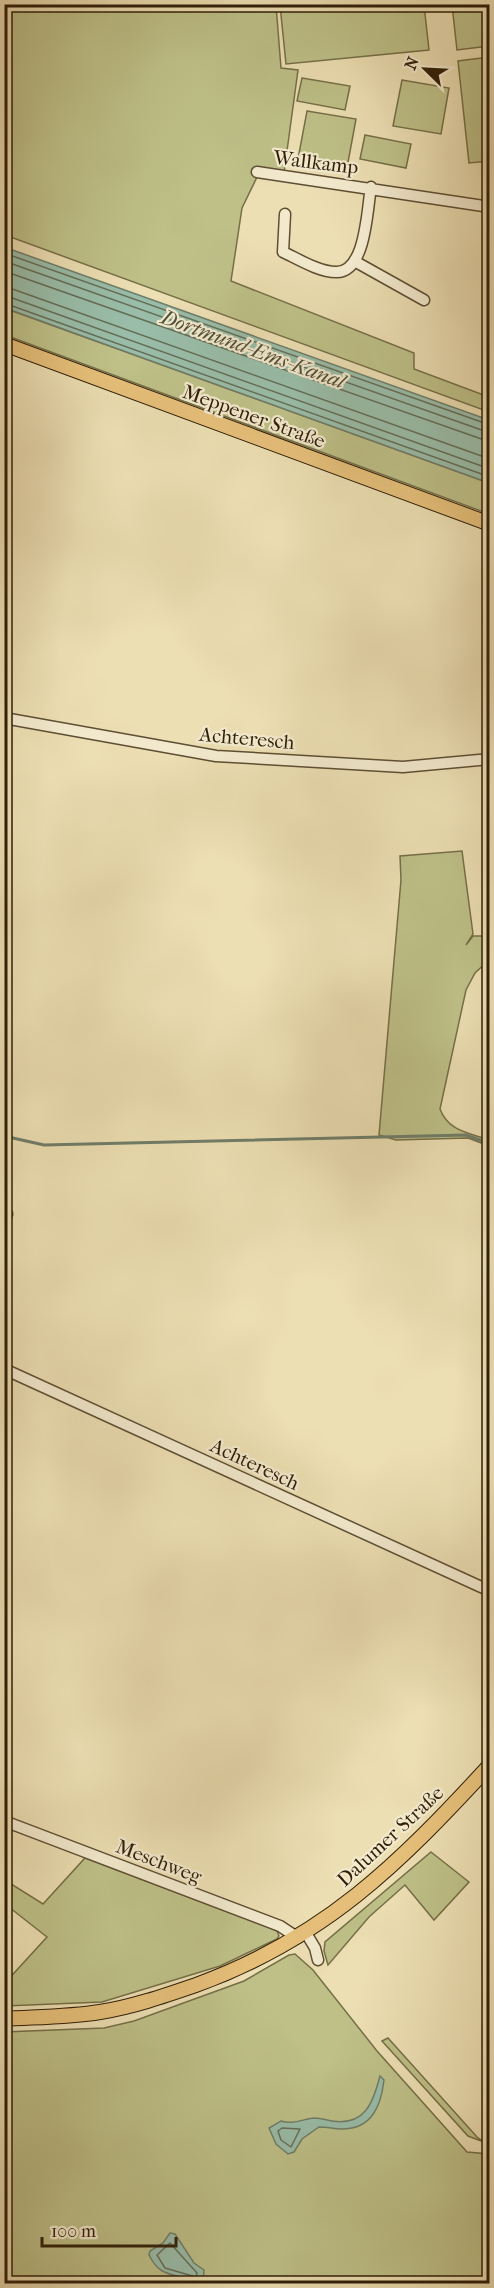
<svg xmlns="http://www.w3.org/2000/svg" width="494" height="2288" font-family="'IM FELL French Canon',serif">
  <style>
    .green { fill: #bec088; stroke: #766f48; stroke-width: 1.5 }
    .water { fill: #99bda9; stroke: #6f7d69; stroke-width: 1.5 }
    .lines { fill: none; stroke-linecap: round; stroke-linejoin: round }
    .shore { stroke: #646e58; stroke-width: 1.5 }
    .stream { stroke: #6f7d69; stroke-width: 3 }
    .minor-casing { stroke: #5e4e33; stroke-width: 13 }
    .major-casing { stroke: #2f1e08; stroke-width: 16 }
    .minor { stroke: #f3eace; stroke-width: 10 }
    .major { stroke: #e6c07a; stroke-width: 14 }
    .labels { text-anchor: middle; stroke-width: 4.5; stroke-linejoin: round; paint-order: stroke }
    .street-label { font-size: 20px; fill: #2f1e08; stroke: #f3eace }
    .water-label { font-size: 21px; font-style: italic; fill: #4f4e38; stroke: #f3eace }
  </style>
  <rect width="100%" height="100%" fill="#ecdfb3"/>
  <filter id="stains"><feTurbulence type="fractalNoise" baseFrequency=".00333" numOctaves="4"/><feColorMatrix values="0 0 0 0 .2 0 0 0 0 .09 0 0 0 0 .02 0 0 0 .5 -.17"/></filter>
  <radialGradient id="worn" r=".72"><stop offset=".6" stop-color="#630" stop-opacity="0"/><stop offset="1" stop-color="#630" stop-opacity=".3"/></radialGradient>
  <!-- green -->
  <path class="green" d="M4,5H276L281,68L298,70L284,173L260,171L242,208L231,281L414,353V369L489,397V412L5,235Z
    M280,5H424L429,50L286,64Z
    M452,5H489V46L457,50Z
    M489,57V161L469,163L458,61Z
    M302,78L350,86L345,110L297,101Z
    M402,80L449,88L441,134L393,126Z
    M307,111L356,119L347,168L298,159Z
    M365,135L411,144L406,168L360,159Z
    M4,308L489,483V514L5,335Z
    M462,851L473,934L466,945L473,936H489V960L475,973L466,990L440,1109C448,1131 469,1133 489,1140V1146L468,1138L396,1140L379,1135L401,880L400,856Z
    M431,1852L469,1882L434,1920L405,1885L369,1917L328,1965L324,1951L325,1942Z
    M85,1858L270,1928L277,1931L279,1936L277,1939L220,1966L102,2002L5,2006L4,1984L47,1937L5,1904V1880L43,1904Z
    M295,1954L313,1970L377,2051L467,2152L489,2154V2283H5L4,2032L104,2028L134,2021L244,1981L289,1955Z
    M388,2038L477,2137L484,2142L468,2136L382,2041Z"/>
  <!-- water -->
  <path class="water" d="M4,247L489,420V483L5,308Z
    M380,2076L384,2080C381,2106 372,2129 342,2129C335,2129 327,2127 319,2127L302,2139L294,2152L288,2154L276,2144L269,2128L281,2121C293,2125 303,2119 314,2118C321,2118 326,2120 332,2121C365,2126 373,2103 380,2076Z
    M170,2233L175,2234L194,2263L204,2270L203,2283C192,2284 190,2280 180,2277C164,2273 157,2271 149,2255L150,2251L163,2243Z"/>
  <g class="lines">
    <!-- shore -->
    <path class="shore" d="M4,253L490,425
      M4,261L490,433
      M4,271L490,442
      M4,286L490,459
      M4,295L490,469
      M4,303L490,477
      M282,2128L300,2129L291,2147L281,2140L278,2131Z
      M170,2243L197,2273L196,2277L165,2268L157,2255Z"/>
    <!-- stream -->
    <path class="stream" d="M4,1136L44,1145L466,1135L490,1144"/>
    <defs>
      <path id="minor" d="M257,172L490,207
        M285,214L283,252C298,259 319,272 336,272C366,273 367,209 371,187
        M356,262L424,300
        M4,718L216,756L403,767L490,759
        M4,1210L7,1214L4,1224
        M4,1369L490,1591
        M4,1821L280,1926L298,1938
        M306,1933L315,1948L318,1960"/>
      <path id="major" d="M4,344L490,524
        M4,2019C36,2017 69,2017 100,2012C132,2007 164,1996 196,1985C325,1938 399,1864 490,1765"/>
    </defs>
    <!-- minor casing -->
    <use href="#minor" class="minor-casing"/>
    <!-- major casing -->
    <use href="#major" class="major-casing"/>
    <!-- minor -->
    <use href="#minor" class="minor"/>
    <!-- major -->
    <use href="#major" class="major"/>
  </g>
  <g class="labels">
    <!-- street labels -->
    <g class="street-label">
      <text transform="translate(316 162) rotate(7)" y="7">Wallkamp</text>
      <text transform="translate(254 416) rotate(20)" y="7">Meppener Straße</text>
      <text transform="translate(247 738) rotate(5)" y="7">Achteresch</text>
      <text transform="translate(255 1464) rotate(25)" y="7">Achteresch</text>
      <text transform="translate(390 1836) rotate(-43)" y="7">Dalumer Straße</text>
      <text transform="translate(159 1861) rotate(21)" y="7">Meschweg</text>
    </g>
    <!-- water labels -->
    <g class="water-label">
      <text transform="translate(253 349) rotate(20)" y="7">Dortmund-Ems-Kanal</text>
    </g>
  </g>
  <!-- margin -->
  <rect width="494" height="2288" fill="none" stroke="#ecdfb3" stroke-width="24"/>
  <rect x="6" y="6" width="482" height="2276" fill="none" stroke="#2f1e08" stroke-width="3"/>
  <rect x="12" y="12" width="470" height="2264" fill="none" stroke="#2f1e08" stroke-width="1.5"/>
  <!-- north arrow -->
  <g transform="translate(425 69) rotate(294)" stroke="#f3eace" stroke-width="4.5" paint-order="stroke">
  <path d="M0-4.5L10 22L0 15L-10 22Z" fill="#2f1e08"/>
  <text y="-9" font-size="16" font-weight="bold" text-anchor="middle" fill="#2f1e08">N</text>
  </g>
  <!-- scale -->
  <path d="M42 2237v9h134v-9" fill="none" stroke="#2f1e08" stroke-width="3"/>
  <text x="51" y="2237" font-size="18" fill="#2f1e08" stroke="#f3eace" stroke-width="4.5" paint-order="stroke">100 m</text>
  <rect width="100%" height="100%" filter="url(#stains)"/>
  <rect width="100%" height="100%" fill="url(#worn)"/>
</svg>
